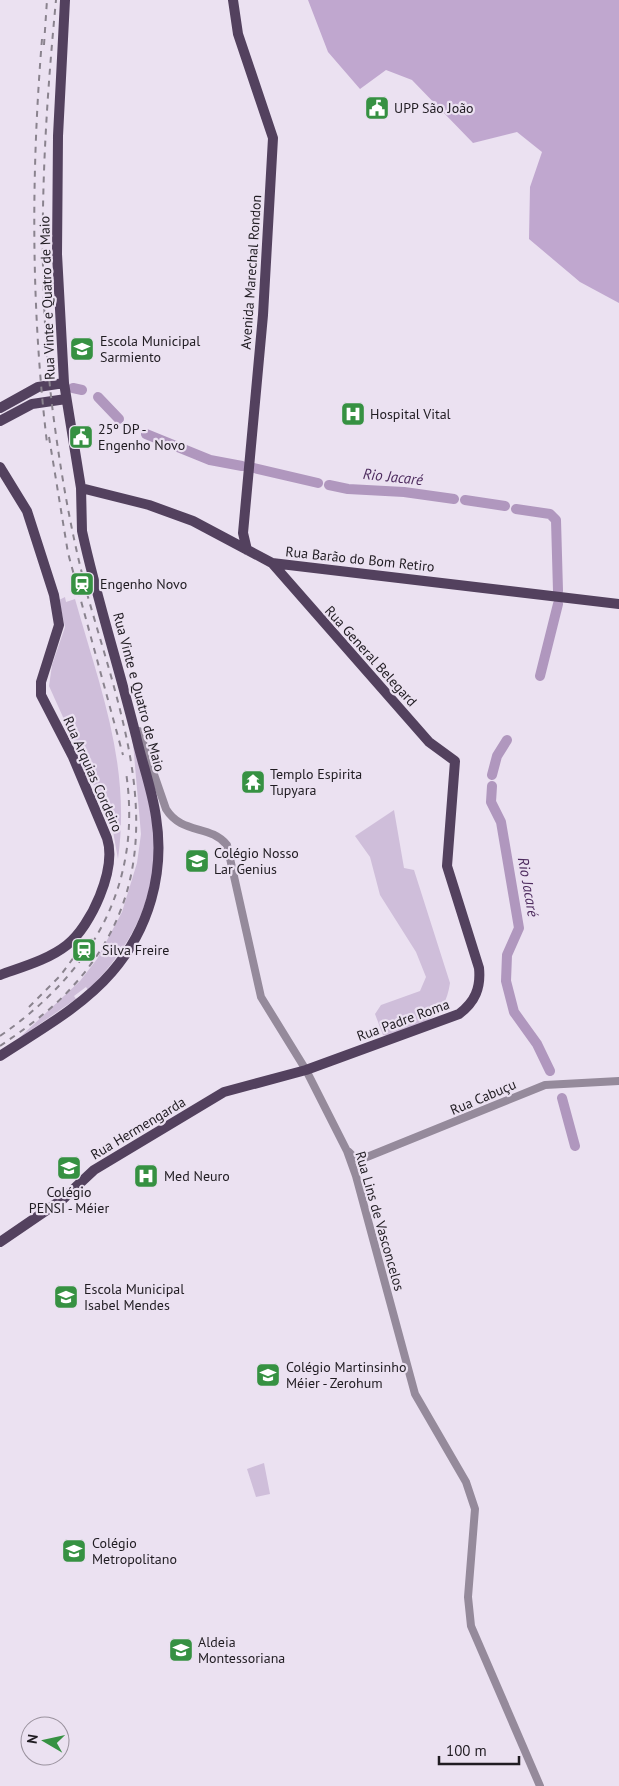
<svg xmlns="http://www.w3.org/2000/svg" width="619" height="1786" font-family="'PT Sans',sans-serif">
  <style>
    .green { fill: #cfbeda }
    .forest { fill: #c0a7cf }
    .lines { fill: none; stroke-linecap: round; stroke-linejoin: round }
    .river { stroke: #b097be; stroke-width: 10 }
    .minor { stroke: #958a9b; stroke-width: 8 }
    .major { stroke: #53415e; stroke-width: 10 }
    .rail { stroke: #8a838e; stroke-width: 2; stroke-dasharray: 6 6; stroke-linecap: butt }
    .labels { text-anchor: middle; stroke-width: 4.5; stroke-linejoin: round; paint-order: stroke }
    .poi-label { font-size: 14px; fill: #201c22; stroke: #ebe1f1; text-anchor: start }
    .street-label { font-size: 14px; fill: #201c22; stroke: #ebe1f1 }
    .water-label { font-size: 15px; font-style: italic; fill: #4e2c5f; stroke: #ebe1f1 }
  </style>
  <rect width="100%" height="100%" fill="#ebe1f1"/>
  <!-- green -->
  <path class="green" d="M65,597L66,602L75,599C100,688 131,765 118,859L112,826L49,686L52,665L65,627L59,600Z
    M133,743C138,762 146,782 150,802C165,878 142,936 88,990L86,987L74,996L76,999L18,1039L80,981L97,959L122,912L137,863L141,834Z
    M394,810L404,868L414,870L450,983C444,1023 420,1024 387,1036L383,1035L375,1014L381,1005L420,991L426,977L416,952L380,895L370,857L355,836Z
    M264,1463L270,1494L256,1497L247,1469Z"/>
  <!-- forest -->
  <path class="forest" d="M308,0H619V303L580,282L529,239L530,187L542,152L517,132L473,143L412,80L386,70L360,89L328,52Z"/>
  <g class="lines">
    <!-- river -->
    <path class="river" d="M73,388L82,390
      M98,397L119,419
      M146,434L210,460L242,466
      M254,468L318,483
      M329,485L348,489L404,492L454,499
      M465,500L505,506
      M516,509L550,514L556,520L558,591
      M540,676L558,604
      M492,775L497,756L507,740
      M492,786L491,802L501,822L519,928L507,955L506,981L514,1012L537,1044L550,1071
      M562,1098L575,1146"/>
    <!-- minor -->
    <path class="minor" d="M139,731L166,809C182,835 210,824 227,845L261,997L306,1070L347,1151L356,1176L415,1394L466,1482L475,1509L468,1597L471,1626L540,1786
      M349,1152L355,1158L362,1159L545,1085L619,1081"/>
    <!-- major -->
    <path class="major" d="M233,0L238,34L273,138L263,315L243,533L247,550
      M0,408L38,387L64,383
      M0,421L32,404L66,399
      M0,467L27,511L54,595L59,625L41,682V695L73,757L107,838C117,869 91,926 67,945C48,960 22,967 0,975
      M81,488L149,505L193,521L272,563L619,604
      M0,1056C38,1031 82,1007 112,972C149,929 165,873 156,817C152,789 142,763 136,736C119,667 97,600 82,531L81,488L64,383L57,254L58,136L65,0
      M0,1242L63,1199L94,1170L224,1092L306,1070L459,1014C475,1002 481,988 479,968L447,866L455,761L429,742L272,563"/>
    <!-- rail -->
    <path class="rail" d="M42,39C31,174 31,308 47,443
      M44,45L47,0
      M49,437L68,553L123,755
      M29,1007L60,976L86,941
      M0,1036C91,973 143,886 126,772
      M0,1046C26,1028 52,1010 73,986C181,867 126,731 88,597C71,534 60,469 52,405C36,270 43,135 56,0"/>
  </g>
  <!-- icons -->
  <defs>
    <symbol id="civic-square" viewBox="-11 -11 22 22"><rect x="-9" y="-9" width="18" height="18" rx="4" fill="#369142" stroke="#ebe1f1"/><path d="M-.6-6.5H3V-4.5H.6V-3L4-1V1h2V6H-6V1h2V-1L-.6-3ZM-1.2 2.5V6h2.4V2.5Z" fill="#fff"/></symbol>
    <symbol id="school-square" viewBox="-11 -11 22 22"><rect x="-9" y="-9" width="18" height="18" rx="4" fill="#369142" stroke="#ebe1f1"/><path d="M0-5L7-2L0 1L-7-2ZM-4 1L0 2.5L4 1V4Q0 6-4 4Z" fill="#fff"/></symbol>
    <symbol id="hospital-square" viewBox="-11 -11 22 22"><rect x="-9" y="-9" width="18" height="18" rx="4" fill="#369142" stroke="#ebe1f1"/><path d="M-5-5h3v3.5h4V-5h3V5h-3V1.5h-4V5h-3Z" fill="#fff"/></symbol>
    <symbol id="station-square" viewBox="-11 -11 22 22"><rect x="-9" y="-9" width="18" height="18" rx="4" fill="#369142" stroke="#ebe1f1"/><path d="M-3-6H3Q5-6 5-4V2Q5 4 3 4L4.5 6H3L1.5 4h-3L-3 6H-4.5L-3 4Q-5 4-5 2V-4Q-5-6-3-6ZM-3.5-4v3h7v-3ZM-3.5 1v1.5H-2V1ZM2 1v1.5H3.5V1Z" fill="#fff"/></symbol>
    <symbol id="temple-square" viewBox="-11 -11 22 22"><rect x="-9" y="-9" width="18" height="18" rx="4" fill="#369142" stroke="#ebe1f1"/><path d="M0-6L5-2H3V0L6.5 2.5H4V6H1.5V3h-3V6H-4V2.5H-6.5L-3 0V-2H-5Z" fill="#fff"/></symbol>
  </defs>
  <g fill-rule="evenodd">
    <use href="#civic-square" x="363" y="94" width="28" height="28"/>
    <use href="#school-square" x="68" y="335" width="28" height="28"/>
    <use href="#hospital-square" x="339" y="400" width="28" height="28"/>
    <use href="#civic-square" x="67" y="423" width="28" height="28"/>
    <use href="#station-square" x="68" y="570" width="28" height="28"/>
    <use href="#temple-square" x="239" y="768" width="28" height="28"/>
    <use href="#school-square" x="183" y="847" width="28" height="28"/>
    <use href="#station-square" x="70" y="936" width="28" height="28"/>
    <use href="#school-square" x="55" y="1154" width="28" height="28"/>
    <use href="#hospital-square" x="132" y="1162" width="28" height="28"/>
    <use href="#school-square" x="52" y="1283" width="28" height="28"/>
    <use href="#school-square" x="254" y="1361" width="28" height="28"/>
    <use href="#school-square" x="60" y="1537" width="28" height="28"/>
    <use href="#school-square" x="167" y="1636" width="28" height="28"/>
  </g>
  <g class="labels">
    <!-- poi labels -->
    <g class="poi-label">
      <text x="394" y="113">UPP São João</text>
      <text x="100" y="346">Escola Municipal<tspan x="100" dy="16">Sarmiento</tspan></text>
      <text x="370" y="419">Hospital Vital</text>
      <text x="98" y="434">25º DP -<tspan x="98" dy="16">Engenho Novo</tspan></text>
      <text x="100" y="589">Engenho Novo</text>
      <text x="270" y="779">Templo Espirita<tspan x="270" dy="16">Tupyara</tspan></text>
      <text x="214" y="858">Colégio Nosso<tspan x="214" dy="16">Lar Genius</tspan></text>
      <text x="102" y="955">Silva Freire</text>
      <text x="164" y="1181">Med Neuro</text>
      <text x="69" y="1197" text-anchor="middle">Colégio<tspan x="69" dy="16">PENSI - Méier</tspan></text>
      <text x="84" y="1294">Escola Municipal<tspan x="84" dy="16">Isabel Mendes</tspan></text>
      <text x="286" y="1372">Colégio Martinsinho<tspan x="286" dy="16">Méier - Zerohum</tspan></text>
      <text x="92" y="1548">Colégio<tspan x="92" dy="16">Metropolitano</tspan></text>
      <text x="198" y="1647">Aldeia<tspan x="198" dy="16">Montessoriana</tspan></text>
    </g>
    <!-- street labels -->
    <g class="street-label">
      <text transform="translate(251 272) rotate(-86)" y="5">Avenida Marechal Rondon</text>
      <text transform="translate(47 298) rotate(-92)" y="5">Rua Vinte e Quatro de Maio</text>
      <text transform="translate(360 559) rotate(6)" y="5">Rua Barão do Bom Retiro</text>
      <text transform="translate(371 656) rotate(48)" y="5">Rua General Belegard</text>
      <text transform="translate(139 692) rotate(75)" y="5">Rua Vinte e Quatro de Maio</text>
      <text transform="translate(93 774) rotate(66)" y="5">Rua Arquias Cordeiro</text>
      <text transform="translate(403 1020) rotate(-20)" y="5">Rua Padre Roma</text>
      <text transform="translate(483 1097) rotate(-23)" y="5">Rua Cabuçu</text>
      <text transform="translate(138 1128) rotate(-31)" y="5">Rua Hermengarda</text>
      <text transform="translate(380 1221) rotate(74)" y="5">Rua Lins de Vasconcelos</text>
    </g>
    <!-- water labels -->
    <g class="water-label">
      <text transform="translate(393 477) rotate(6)" y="5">Rio Jacaré</text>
      <text transform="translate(528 887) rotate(80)" y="5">Rio Jacaré</text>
    </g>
  </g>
  <!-- north arrow -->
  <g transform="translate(45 1741) rotate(279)"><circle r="24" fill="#ebe1f1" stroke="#9a929e"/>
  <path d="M0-4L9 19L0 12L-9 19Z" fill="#369142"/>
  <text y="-8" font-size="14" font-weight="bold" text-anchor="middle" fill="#201c22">N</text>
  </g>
  <!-- scale -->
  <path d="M439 1756v8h80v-8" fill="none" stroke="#201c22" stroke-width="2.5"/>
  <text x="446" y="1756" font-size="15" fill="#201c22" stroke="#ebe1f1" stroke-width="4" paint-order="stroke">100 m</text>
</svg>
